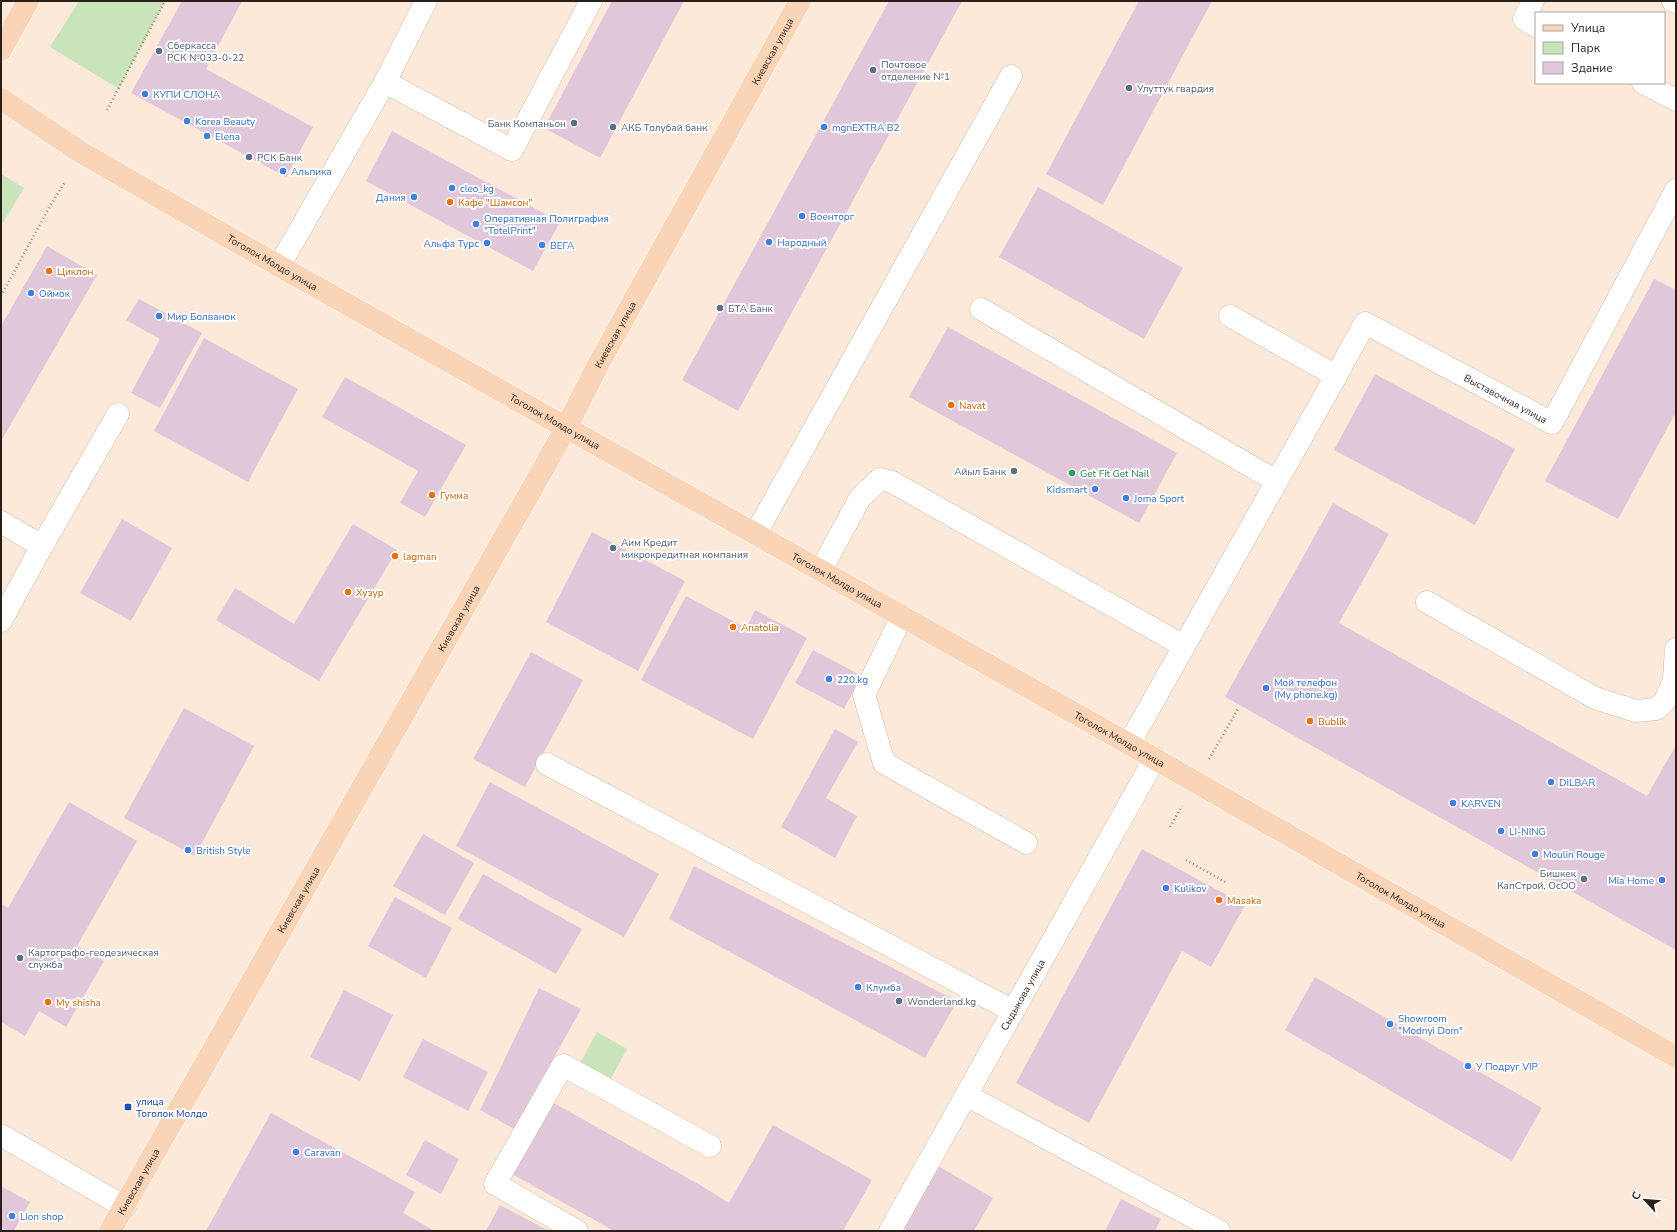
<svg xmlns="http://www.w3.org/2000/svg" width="1677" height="1232" font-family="'Nunito Sans',sans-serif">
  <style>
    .green { fill: #c9e3bb }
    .building { fill: #e0c7da }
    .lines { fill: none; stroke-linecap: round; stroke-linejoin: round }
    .minor-casing { stroke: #d4bba9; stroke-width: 23 }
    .major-casing { stroke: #fff; stroke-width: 23 }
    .path { stroke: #94867a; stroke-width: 2.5; stroke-dasharray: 1 3; stroke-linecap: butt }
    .minor { stroke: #fff; stroke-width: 22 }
    .major { stroke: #fad4b6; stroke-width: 22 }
    .service-dot { fill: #5c6f8a; stroke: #fff; stroke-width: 1.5 }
    .shop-dot { fill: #3f7fe0; stroke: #fff; stroke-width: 1.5 }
    .food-dot { fill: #e8710a; stroke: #fff; stroke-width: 1.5 }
    .leisure-dot { fill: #2e9e5b; stroke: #fff; stroke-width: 1.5 }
    .transit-dot { fill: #1a4fb4; stroke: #fff; stroke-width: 1.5 }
    .labels { text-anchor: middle; stroke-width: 4; stroke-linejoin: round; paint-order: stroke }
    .service-label { font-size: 10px; fill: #4e5e75; stroke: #fff; text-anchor: start }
    .street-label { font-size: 10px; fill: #281f18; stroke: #fff }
    .shop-label { font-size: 10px; fill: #366cbe; stroke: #fff; text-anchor: start }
    .food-label { font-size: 10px; fill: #c56008; stroke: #fff; text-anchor: start }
    .leisure-label { font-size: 10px; fill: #27864d; stroke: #fff; text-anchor: start }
    .transit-label { font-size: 10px; fill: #164399; stroke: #fff; text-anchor: start }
  </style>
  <rect width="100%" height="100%" fill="#fde9d9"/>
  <!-- green -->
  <path class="green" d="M79,1H165L119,89L50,47Z
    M1,174L24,188L1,226Z
    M597,1032L627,1049L609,1082L579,1065Z"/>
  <!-- building -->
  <path class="building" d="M182,1H242L206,69L313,127L286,177L131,93Z
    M612,1H684L600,158L544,128Z
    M889,1H962L738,411L682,380Z
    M1139,1H1212L1103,205L1046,174Z
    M392,131L560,222L533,271L366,181Z
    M1038,187L1183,268L1144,339L999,257Z
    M47,246L97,275L1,441V326Z
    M1654,279L1676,290V412L1618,519L1545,481Z
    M139,299L202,333L160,408L131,393L160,339L126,320Z
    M948,327L1177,453L1139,523L909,397Z
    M204,338L298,389L248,482L154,431Z
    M1375,374L1515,449L1475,525L1334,450Z
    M345,377L466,445L425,517L400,503L418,471L322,417Z
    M1333,503L1389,534L1339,623L1647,796L1676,745V950L1225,697Z
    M122,519L172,548L131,621L80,593Z
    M353,524L397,550L319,681L216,620L235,588L294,624Z
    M592,532L685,581L638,671L546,622Z
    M686,596L746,628L755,610L807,638L753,739L641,680Z
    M813,650L862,676L844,709L795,683Z
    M531,652L583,680L525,787L473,759Z
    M184,708L254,746L195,856L124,818Z
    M835,729L858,742L826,798L857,816L835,858L781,827Z
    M490,782L659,874L624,937L456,846Z
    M69,802L137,841L77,946L104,961L66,1027L39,1011L25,1036L1,1022V904L8,908Z
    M423,834L474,863L445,915L393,886Z
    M1142,849L1245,905L1211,967L1182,951L1089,1123L1016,1083Z
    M694,866L957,1001L925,1058L669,919Z
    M483,874L582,929L556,974L458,919Z
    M395,897L452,928L426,978L368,946Z
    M1315,977L1542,1108L1512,1161L1285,1030Z
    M539,988L581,1009L514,1129L480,1110Z
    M344,990L393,1015L360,1081L310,1057Z
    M423,1039L488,1072L468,1111L403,1077Z
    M552,1102L702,1186L729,1203L773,1125L872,1180L843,1231H614L512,1174Z
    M271,1113L415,1192L403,1213L435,1231H206Z
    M425,1140L459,1159L441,1194L406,1175Z
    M938,1166L993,1198L974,1231H909L902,1227Z
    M1,1186L30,1202L14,1231H1Z
    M1121,1199L1161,1219L1155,1231H1105Z
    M500,1205L549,1231H486Z"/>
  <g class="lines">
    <defs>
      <g id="minor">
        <path d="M1533,1L1524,19L1536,26"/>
        <path d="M1673,1L1676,2"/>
        <path d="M385,82L512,150L591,1"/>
        <path d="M1643,83L1676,100"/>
        <path d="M279,266L385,82L426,1"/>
        <path d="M981,309L1276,481"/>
        <path id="s1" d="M1336,376L1365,323L1552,423L1676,190"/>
        <path d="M1,522L42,546L118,414"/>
        <path d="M756,533L1011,76"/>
        <path d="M821,570L860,498L880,479L892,482L1184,646"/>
        <path d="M1427,602L1595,698L1636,711L1656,709L1665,701L1674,680L1676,649"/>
        <path d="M902,616L864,695L884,763L1026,843"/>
        <path d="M1,621L42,546"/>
        <path d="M1129,744L1336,376L1230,316"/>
        <path d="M547,764L1013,1011"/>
        <path d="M966,1095L1219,1231"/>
        <path d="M1,1135L125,1207"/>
        <path d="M577,1231L495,1184L563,1065L710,1146"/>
        <path id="s2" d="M890,1231L1155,758"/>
      </g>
      <g id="major">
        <path d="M1,50L28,1"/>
        <path id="s3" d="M1,99L82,153L279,266L1129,744L1676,1057"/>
        <path id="s4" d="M110,1231L538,478L567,426L599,363L800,1"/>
      </g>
    </defs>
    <!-- minor casing -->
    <use href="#minor" class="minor-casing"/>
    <!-- major casing -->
    <use href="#major" class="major-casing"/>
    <!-- path -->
    <path class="path" d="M107,110L165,1
      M1,296L51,204L65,182
      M1209,759L1238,709
      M1170,827L1182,806
      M1186,860L1227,883"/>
    <!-- minor -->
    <use href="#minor" class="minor"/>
    <!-- major -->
    <use href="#major" class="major"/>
  </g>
  <!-- markers -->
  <g class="service-dot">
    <circle cx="159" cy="51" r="4"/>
    <circle cx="873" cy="70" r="4"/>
    <circle cx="1129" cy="88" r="4"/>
    <circle cx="574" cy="123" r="4"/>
    <circle cx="613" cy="127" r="4"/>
    <circle cx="249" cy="157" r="4"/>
    <circle cx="720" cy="308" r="4"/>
    <circle cx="1014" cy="471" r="4"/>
    <circle cx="613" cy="548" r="4"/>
    <circle cx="1584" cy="879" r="4"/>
    <circle cx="20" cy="958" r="4"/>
    <circle cx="899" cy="1001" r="4"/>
  </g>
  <g class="shop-dot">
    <circle cx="145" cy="94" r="4"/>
    <circle cx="187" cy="121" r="4"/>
    <circle cx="824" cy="127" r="4"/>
    <circle cx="207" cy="136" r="4"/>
    <circle cx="283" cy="171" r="4"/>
    <circle cx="452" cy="188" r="4"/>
    <circle cx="414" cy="197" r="4"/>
    <circle cx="802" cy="216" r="4"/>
    <circle cx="476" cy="224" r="4"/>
    <circle cx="769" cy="242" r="4"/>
    <circle cx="487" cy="243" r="4"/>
    <circle cx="542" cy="245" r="4"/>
    <circle cx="31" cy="293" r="4"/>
    <circle cx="159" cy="316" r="4"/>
    <circle cx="1095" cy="489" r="4"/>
    <circle cx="1126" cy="498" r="4"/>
    <circle cx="829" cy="679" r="4"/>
    <circle cx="1266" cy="688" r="4"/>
    <circle cx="1551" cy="782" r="4"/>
    <circle cx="1453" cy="803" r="4"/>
    <circle cx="1501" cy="831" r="4"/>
    <circle cx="188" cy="850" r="4"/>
    <circle cx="1535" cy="854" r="4"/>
    <circle cx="1662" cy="880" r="4"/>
    <circle cx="1166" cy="888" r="4"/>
    <circle cx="858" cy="987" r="4"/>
    <circle cx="1390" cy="1024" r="4"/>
    <circle cx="1468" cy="1066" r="4"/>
    <circle cx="296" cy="1152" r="4"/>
    <circle cx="12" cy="1216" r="4"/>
  </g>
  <g class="food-dot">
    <circle cx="450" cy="202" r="4"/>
    <circle cx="49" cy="271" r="4"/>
    <circle cx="951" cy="405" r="4"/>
    <circle cx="432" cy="495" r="4"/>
    <circle cx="395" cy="556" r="4"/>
    <circle cx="348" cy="592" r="4"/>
    <circle cx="733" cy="627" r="4"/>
    <circle cx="1310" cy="721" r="4"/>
    <circle cx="1219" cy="900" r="4"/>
    <circle cx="48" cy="1002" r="4"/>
  </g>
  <circle class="leisure-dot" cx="1072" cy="473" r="4"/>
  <rect class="transit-dot" x="124" y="1103" width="8" height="8" rx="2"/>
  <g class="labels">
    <!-- service labels -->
    <g class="service-label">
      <text x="167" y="49">Сберкасса<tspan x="167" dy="12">РСК №033-0-22</tspan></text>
      <text x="881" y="68">Почтовое<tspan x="881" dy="12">отделение №1</tspan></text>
      <text x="1137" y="92">Улуттук гвардия</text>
      <text x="566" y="127" text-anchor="end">Банк Компаньон</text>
      <text x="621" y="131">АКБ Толубай банк</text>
      <text x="257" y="161">РСК Банк</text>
      <text x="728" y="312">БТА Банк</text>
      <text x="1006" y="475" text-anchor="end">Айыл Банк</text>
      <text x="621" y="546">Аим Кредит<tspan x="621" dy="12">микрокредитная компания</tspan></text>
      <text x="1576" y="877" text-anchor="end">Бишкек<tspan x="1576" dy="12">КапСтрой, ОсОО</tspan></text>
      <text x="28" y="956">Картографо-геодезическая<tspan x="28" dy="12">служба</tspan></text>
      <text x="907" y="1005">Wonderland.kg</text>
    </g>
    <!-- street labels -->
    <g class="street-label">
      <text dy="4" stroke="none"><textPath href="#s4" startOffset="1353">Киевская улица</textPath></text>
      <text dy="4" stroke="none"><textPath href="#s3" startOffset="317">Тоголок Молдо улица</textPath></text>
      <text dy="4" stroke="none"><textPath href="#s4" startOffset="1029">Киевская улица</textPath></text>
      <text dy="4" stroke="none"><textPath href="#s1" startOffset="220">Выставочная улица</textPath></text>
      <text dy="4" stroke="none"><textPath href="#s3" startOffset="641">Тоголок Молдо улица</textPath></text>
      <text dy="4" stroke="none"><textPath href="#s3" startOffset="965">Тоголок Молдо улица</textPath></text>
      <text dy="4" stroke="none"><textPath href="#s4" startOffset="705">Киевская улица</textPath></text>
      <text dy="4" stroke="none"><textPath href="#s3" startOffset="1289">Тоголок Молдо улица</textPath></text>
      <text dy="4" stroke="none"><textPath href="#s4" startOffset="381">Киевская улица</textPath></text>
      <text dy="4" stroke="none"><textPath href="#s3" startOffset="1613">Тоголок Молдо улица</textPath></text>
      <text dy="4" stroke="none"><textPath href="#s2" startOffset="271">Сыдыкова улица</textPath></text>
      <text dy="4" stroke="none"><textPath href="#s4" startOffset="57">Киевская улица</textPath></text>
    </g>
    <!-- shop labels -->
    <g class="shop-label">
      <text x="153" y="98">КУПИ СЛОНА</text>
      <text x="195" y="125">Korea Beauty</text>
      <text x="832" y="131">mgnEXTRA B2</text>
      <text x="215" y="140">Elena</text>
      <text x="291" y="175">Альпика</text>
      <text x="460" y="192">cleo_kg</text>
      <text x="406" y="201" text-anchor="end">Дания</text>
      <text x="810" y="220">Военторг</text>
      <text x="484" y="222">Оперативная Полиграфия<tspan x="484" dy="12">"TotelPrint"</tspan></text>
      <text x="777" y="246">Народный</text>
      <text x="479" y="247" text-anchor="end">Альфа Турс</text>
      <text x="550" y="249">ВЕГА</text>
      <text x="39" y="297">Оймок</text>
      <text x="167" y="320">Мир Болванок</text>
      <text x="1087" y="493" text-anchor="end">Kidsmart</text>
      <text x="1134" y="502">Joma Sport</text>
      <text x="837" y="683">220.kg</text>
      <text x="1274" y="686">Мой телефон<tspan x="1274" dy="12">(My phone.kg)</tspan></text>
      <text x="1559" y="786">DILBAR</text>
      <text x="1461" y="807">KARVEN</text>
      <text x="1509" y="835">LI-NING</text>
      <text x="196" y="854">British Style</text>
      <text x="1543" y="858">Moulin Rouge</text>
      <text x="1654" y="884" text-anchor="end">Mia Home</text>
      <text x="1174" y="892">Kulikov</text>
      <text x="866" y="991">Клумба</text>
      <text x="1398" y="1022">Showroom<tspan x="1398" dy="12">"Modnyi Dom"</tspan></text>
      <text x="1476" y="1070">У Подруг VIP</text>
      <text x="304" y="1156">Caravan</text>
      <text x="20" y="1220">Lion shop</text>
    </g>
    <!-- food labels -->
    <g class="food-label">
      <text x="458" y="206">Кафе "Шамсон"</text>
      <text x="57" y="275">Циклон</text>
      <text x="959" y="409">Navat</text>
      <text x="440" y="499">Гумма</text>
      <text x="403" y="560">lagman</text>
      <text x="356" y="596">Хузур</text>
      <text x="741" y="631">Anatolia</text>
      <text x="1318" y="725">Bublik</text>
      <text x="1227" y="904">Masaka</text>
      <text x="56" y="1006">My shisha</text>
    </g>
    <!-- leisure labels -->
    <g class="leisure-label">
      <text x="1080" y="477">Get Fit Get Nail</text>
    </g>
    <!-- transit labels -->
    <g class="transit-label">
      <text x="136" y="1105">улица<tspan x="136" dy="12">Тоголок Молдо</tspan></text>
    </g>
  </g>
  <!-- border -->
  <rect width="1677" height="1232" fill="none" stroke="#281f18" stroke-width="4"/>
  <!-- legend -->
  <rect x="1535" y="12" width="130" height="72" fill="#ffffff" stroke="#a9a5a3"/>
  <rect x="1543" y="25" width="20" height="6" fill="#fad4b6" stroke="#a9a5a3"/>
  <text x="1571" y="32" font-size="12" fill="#281f18">Улица</text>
  <rect x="1543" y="42" width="20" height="12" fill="#c9e3bb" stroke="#a9a5a3"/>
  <text x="1571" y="52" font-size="12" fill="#281f18">Парк</text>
  <rect x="1543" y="62" width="20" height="12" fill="#e0c7da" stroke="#a9a5a3"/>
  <text x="1571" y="72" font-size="12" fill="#281f18">Здание</text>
  <!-- north arrow -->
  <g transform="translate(1645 1200) rotate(296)" stroke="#ffffff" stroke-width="3" paint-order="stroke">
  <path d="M0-3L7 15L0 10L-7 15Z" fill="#281f18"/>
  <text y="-6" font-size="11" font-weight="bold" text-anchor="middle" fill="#281f18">С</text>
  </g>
</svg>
